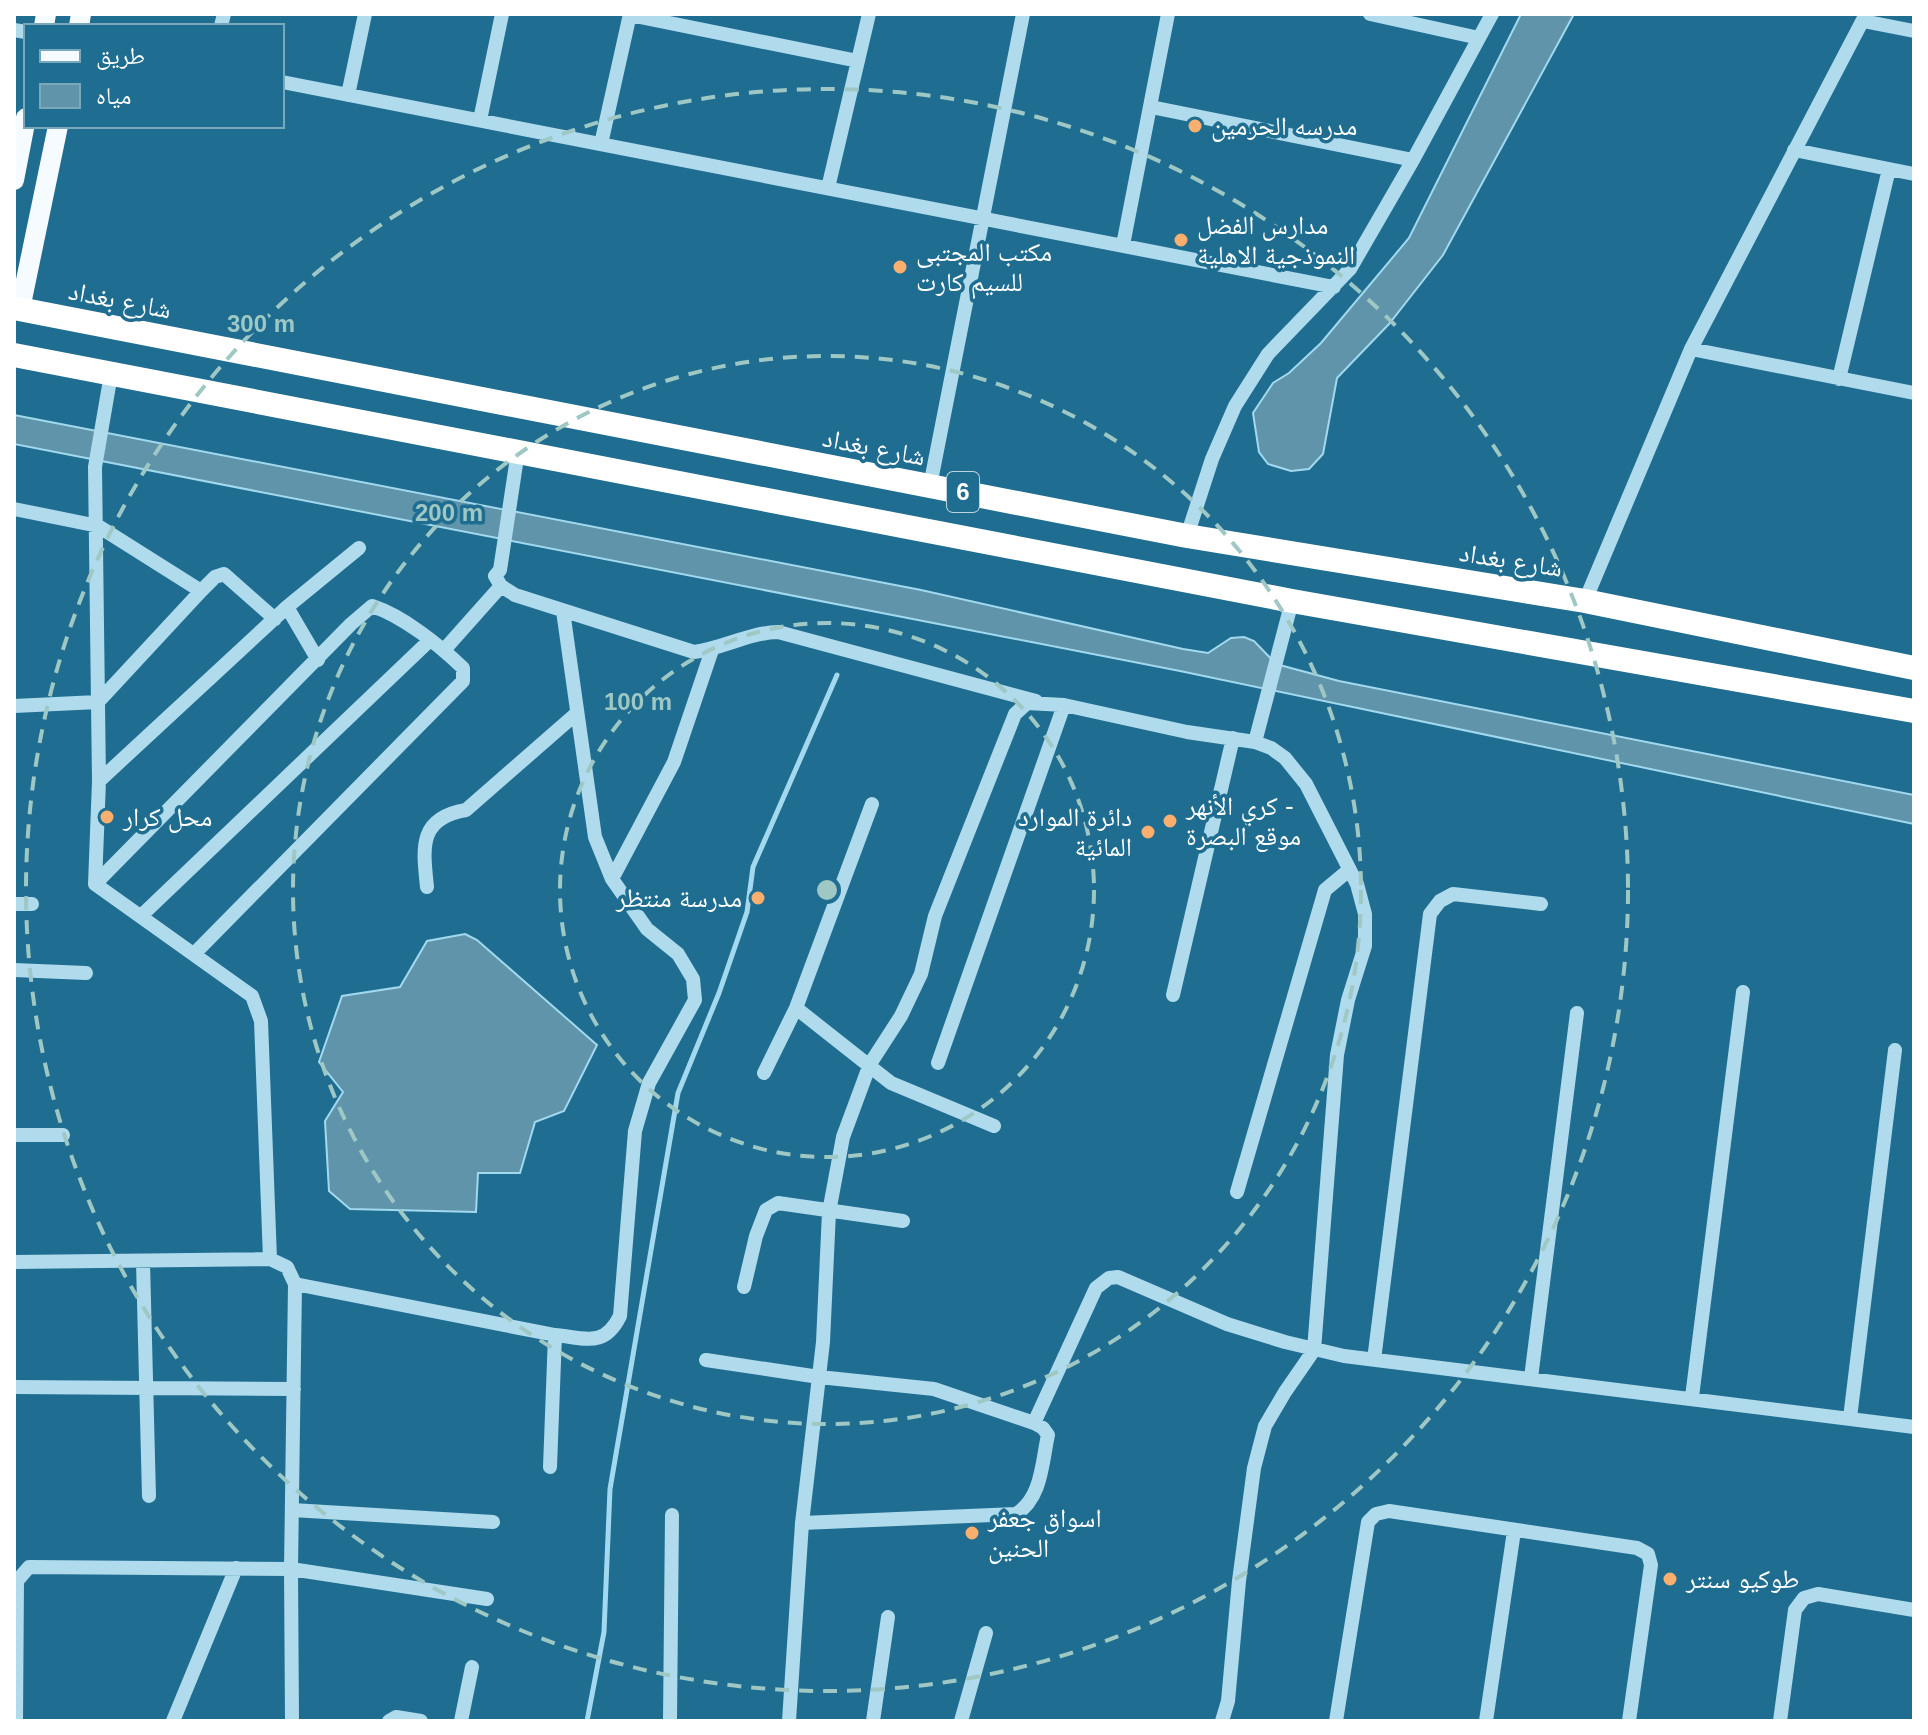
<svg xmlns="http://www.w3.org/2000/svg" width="1928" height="1735" font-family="Helvetica,'Noto Naskh Arabic',sans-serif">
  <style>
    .water { fill: #5f94aa; stroke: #a2d9ef; stroke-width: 2 }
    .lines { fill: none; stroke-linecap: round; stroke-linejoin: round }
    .stream { stroke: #a2d9ef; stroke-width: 5 }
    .minor { stroke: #afdbed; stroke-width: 14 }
    .major { stroke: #f5fbff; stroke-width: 20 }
    .highway { stroke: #fff; stroke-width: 24 }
    .ring { fill: none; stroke: #9fc8c5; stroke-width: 4; stroke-dasharray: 14 10 }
    .poi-dot { fill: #fbaf6f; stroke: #1f6d90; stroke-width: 3 }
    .labels { text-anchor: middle; stroke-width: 7; stroke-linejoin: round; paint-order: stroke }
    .shield { fill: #1f6d90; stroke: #bcd3de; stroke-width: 2 }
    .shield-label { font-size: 24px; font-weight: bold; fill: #fff }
    .poi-label { font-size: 26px; fill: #fff; stroke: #1f6d90; text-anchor: start }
    .street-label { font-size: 26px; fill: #fff; stroke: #1f6d90 }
    .centre { fill: #9fc8c5; stroke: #1f6d90; stroke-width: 4 }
    .ring-label { font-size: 24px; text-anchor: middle; font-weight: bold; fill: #9fc8c5; stroke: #1f6d90; stroke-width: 7; stroke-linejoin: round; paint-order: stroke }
  </style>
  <rect width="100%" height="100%" fill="#1f6d90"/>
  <!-- water -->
  <path class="water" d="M1521,14H1574L1443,255L1389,324L1337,378L1323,454L1309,469L1291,471L1268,464L1259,452L1253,413L1273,383L1289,373L1321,343L1409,238Z
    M14,415L921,590L1183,649L1208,653L1231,638L1244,637L1254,641L1276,664L1339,681L1914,795V824L1180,671L14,444Z
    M465,934L477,940L597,1045L564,1111L535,1122L520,1173H478L476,1212L350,1209L329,1191L325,1121L343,1092L319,1062L342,996L400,987L427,941Z"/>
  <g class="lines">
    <!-- stream -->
    <path class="stream" d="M587,1721L604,1632L610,1489L678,1093L719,993L747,912L753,867L837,675"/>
    <!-- minor -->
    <path class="minor" d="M1370,14L1479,38
      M630,15L858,61
      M1863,21L1914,31
      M221,26L224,14
      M14,30L26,32
      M282,82L1334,287
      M348,95L365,14
      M1151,107L1413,160
      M480,120L502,14
      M601,144L630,14
      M1794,150L1914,174
      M828,188L869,14
      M1123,245L1168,14
      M1691,349L1914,393
      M1839,379L1889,169
      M518,451L500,570L495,576L501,586L515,595L694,652C724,648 748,633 778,632L1036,701
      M930,486L1023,14
      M14,509L98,526L201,591
      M1187,536L1212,459L1235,406L1268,354L1350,269L1413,160L1492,14
      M1585,601L1691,349L1866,14
      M287,607L318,660
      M444,650L501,586
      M14,706L98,702L201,591L215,577L224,574L275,619
      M1255,742L1292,601
      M99,781L287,607L359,548
      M872,804L796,1008L891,1083L994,1126
      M612,879L674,762L712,650
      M95,884L351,624L372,606C403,616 439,645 463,668V681L195,953
      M95,884L99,781L95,467L111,374
      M95,884L252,996L261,1021L270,1259
      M427,887C423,848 418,818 466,810L577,713
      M14,904H32
      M142,915L429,641
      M14,970L86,973
      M1173,995L1233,738
      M938,1063L1064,705
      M764,1073L796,1008
      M14,1135H63
      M1237,1192L1325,890L1349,870
      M14,1262L270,1259L287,1267L295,1284L291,1569L292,1721
      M143,1262L149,1496
      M295,1284L555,1335C586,1338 604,1348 620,1316L635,1131L649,1083L695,1000L693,979L678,954L647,929L612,879L595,837L563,611
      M744,1287L756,1236L766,1210L778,1203L903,1221
      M706,1360L819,1377L934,1389L1034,1423L1043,1428L1048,1435C1042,1462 1042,1498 1016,1514L802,1523
      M1374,1360L1430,914L1440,901L1453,894L1541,904
      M1531,1378L1577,1013
      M14,1387L294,1389
      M1692,1397L1743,992
      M1850,1418L1895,1050
      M1034,1423L1096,1288L1109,1278L1118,1277L1227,1324L1285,1342L1344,1356L1914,1427
      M550,1467L555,1335
      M292,1510L493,1522
      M16,1721L17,1581L29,1567L291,1569L487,1599
      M173,1721L236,1568
      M389,1721L396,1717L421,1721
      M461,1721L472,1667
      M670,1721L672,1515
      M789,1721L802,1523L823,1342L829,1212L843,1137L870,1064L901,1016L921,974L935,916L1015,714L1027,703L1064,705L1187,732L1255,742L1271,748L1285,758L1306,784L1357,884L1365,914V946L1348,1000L1337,1055L1314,1350L1285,1392L1265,1426L1254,1468L1239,1581L1228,1701L1222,1721
      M873,1721L888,1617
      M961,1721L986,1633
      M1336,1721L1368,1522L1376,1514L1389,1511L1637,1548L1648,1554L1651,1565L1629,1721
      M1486,1721L1514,1531
      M1780,1721L1795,1610L1804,1598L1818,1594L1914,1610"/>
    <!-- major -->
    <path class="major" d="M44,26L46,14
      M79,26L81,14
      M14,180L26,118
      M20,309L58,126"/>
    <!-- highway -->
    <path class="highway" d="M14,308L1187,536L1585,601L1914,668
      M14,355L1292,601L1914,711"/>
  </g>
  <!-- distance rings -->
  <g class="ring">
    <circle cx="827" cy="890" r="267"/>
    <circle cx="827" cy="890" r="534"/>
    <circle cx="827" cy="890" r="801"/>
  </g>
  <!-- markers -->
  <g class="poi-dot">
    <circle cx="1195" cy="126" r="8"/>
    <circle cx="1181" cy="240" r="8"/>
    <circle cx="900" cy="267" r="8"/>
    <circle cx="107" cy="817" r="8"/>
    <circle cx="1170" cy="821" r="8"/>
    <circle cx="1148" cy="832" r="8"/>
    <circle cx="758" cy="898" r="8"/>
    <circle cx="972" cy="1533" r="8"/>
    <circle cx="1670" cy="1579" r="8"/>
  </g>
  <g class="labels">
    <!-- shield labels -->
    <rect class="shield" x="947" y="472" width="32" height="40" rx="6"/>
    <g class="shield-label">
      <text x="963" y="500">6</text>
    </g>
    <!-- poi labels -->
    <g class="poi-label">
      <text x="1211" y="135">مدرسه الحرمين</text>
      <text x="1197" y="234">مدارس الفضل<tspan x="1197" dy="30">النموذجية الاهلية</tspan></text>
      <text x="916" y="261">مكتب المجتبى<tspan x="916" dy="30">للسيم كارت</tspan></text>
      <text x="1186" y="815">كري الأنهر -<tspan x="1186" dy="30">موقع البصرة</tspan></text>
      <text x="123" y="826">محل كرار</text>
      <text x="1132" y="826" text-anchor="end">دائرة الموارد<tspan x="1132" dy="30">المائية</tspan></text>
      <text x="742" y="907" text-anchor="end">مدرسة منتظر</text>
      <text x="988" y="1527">اسواق جعفر<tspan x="988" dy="30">الحنين</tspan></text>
      <text x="1686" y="1588">طوكيو سنتر</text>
    </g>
    <!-- street labels -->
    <g class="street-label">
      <text transform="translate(120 300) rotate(11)" y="9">شارع بغداد</text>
      <text transform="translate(874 447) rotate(11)" y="9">شارع بغداد</text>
      <text transform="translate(1511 560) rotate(9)" y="9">شارع بغداد</text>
    </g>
  </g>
  <circle cx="827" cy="890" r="12" class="centre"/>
  <g class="ring-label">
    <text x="261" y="332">300 m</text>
    <text x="449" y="521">200 m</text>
    <text x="638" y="710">100 m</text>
  </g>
  <!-- border -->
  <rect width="1928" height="1735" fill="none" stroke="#ffffff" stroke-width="32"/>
  <!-- legend -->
  <rect x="24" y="24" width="260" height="104" fill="#1f6d90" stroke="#79a7bc" stroke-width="2"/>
  <rect x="40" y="50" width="40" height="12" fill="#f5fbff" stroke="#79a7bc" stroke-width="2"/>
  <text x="96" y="64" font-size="24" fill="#ffffff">طريق</text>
  <rect x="40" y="84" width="40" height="24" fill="#5f94aa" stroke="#79a7bc" stroke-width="2"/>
  <text x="96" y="104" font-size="24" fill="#ffffff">مياه</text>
</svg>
